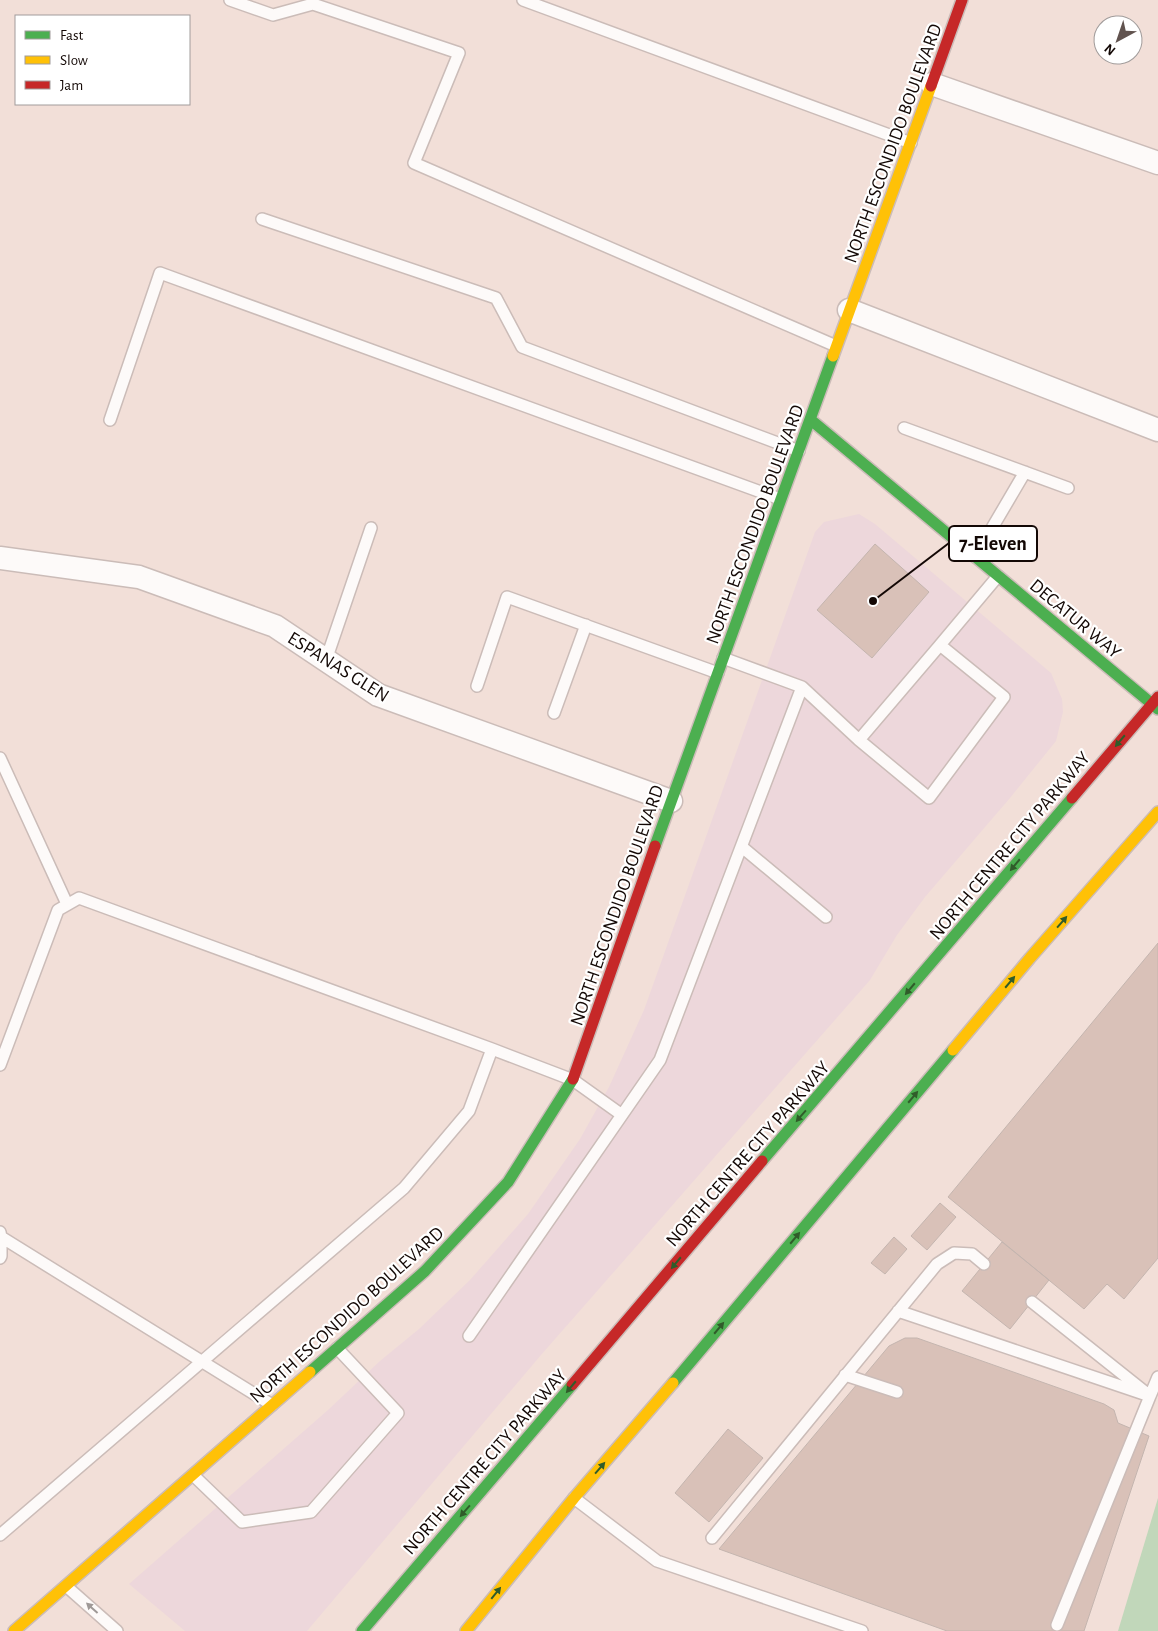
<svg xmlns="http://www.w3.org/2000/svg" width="1158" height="1631" font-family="'Alegreya Sans',sans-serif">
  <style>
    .commercial { fill: #edd7db }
    .green { fill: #c1d7ba }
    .building { fill: #d9c1b8; stroke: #c4b5af }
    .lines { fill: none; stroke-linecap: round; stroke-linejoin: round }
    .lane-casing { stroke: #cbbcb8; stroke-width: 14 }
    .street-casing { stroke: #cbbcb8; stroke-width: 25 }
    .fast-casing { stroke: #cbbcb8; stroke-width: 14 }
    .slow-casing { stroke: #cbbcb8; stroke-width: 14 }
    .jam-casing { stroke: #cbbcb8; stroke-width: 14 }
    .lane { stroke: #fdfaf9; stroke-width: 11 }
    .street { stroke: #fdfaf9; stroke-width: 22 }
    .fast { stroke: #4caf50; stroke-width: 11 }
    .slow { stroke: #ffc107; stroke-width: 11 }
    .jam { stroke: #c62828; stroke-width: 11 }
    .oneway { fill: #305c2a }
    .oneway2 { fill: #9f9997 }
    .labels { text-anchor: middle; stroke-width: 4.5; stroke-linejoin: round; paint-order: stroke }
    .street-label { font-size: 19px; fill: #130805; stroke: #fff }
    .leader { fill: none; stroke: #130805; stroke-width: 2 }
    .callout-dot { fill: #130805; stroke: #fff; stroke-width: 2 }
    .callout { fill: #fff; stroke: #130805; stroke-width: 2 }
    .callout-label { font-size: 20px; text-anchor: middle; font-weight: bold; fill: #130805 }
  </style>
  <rect width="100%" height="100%" fill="#f2dfd8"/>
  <!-- commercial -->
  <path class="commercial" d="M859,514L875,524L1051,673L1062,699L1063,712L1056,741L1010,798L925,897L897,935L870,980L541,1355L307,1631H185L129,1584L328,1410L380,1361L419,1329L470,1280L528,1214L580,1139L609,1087L644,1010L815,532L824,522Z"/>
  <!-- green -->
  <path class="green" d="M1158,1498V1631H1118Z"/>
  <!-- building -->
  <path class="building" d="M875,544L929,592L872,658L817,610Z
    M1158,943V1258L1124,1299L1107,1284L1084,1309L948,1197Z
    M940,1203L956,1217L927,1250L911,1236Z
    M894,1237L907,1249L885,1274L871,1263Z
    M1002,1242L1049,1280L1010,1329L962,1291Z
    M905,1338H917L1104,1404L1114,1410L1118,1423L1149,1436L1084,1631H947L719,1549L889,1346Z
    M728,1429L763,1458L709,1522L675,1493Z"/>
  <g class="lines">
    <defs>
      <path id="lane" d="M230,0L273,15L313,4L459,53L414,163L836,346
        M523,0L911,143
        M262,219L496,298L522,347L799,451
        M110,420L160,273L780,499
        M904,428L1068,488
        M975,557L1025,472
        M940,645L998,576
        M326,660L371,528
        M477,686L507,597L718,673
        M802,687L859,740L929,798L1004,697L940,645L859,740
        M554,713L586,625
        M0,758L67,904
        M742,847L826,917
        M0,1065L58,910L79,898L492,1049L573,1080L622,1115
        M0,1232L1,1237L272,1405
        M0,1258L1,1256V1237
        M1032,1302L1150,1396L1057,1625
        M898,1311L1150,1396L1158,1377
        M469,1336L660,1060L802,687L723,658
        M845,1375L897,1392
        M193,1475L242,1522L311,1512L398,1413L337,1348
        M574,1498L657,1561L862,1631
        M0,1535L404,1188L469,1111L492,1049
        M712,1538L937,1264L954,1253L972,1254L984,1264
        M66,1586L117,1631"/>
      <path id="street" d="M932,84L1158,163
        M849,310L1158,430
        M0,558L139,577L275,626L378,695L671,801"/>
      <path id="fast" d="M811,420L1158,709
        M655,846L833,356
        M762,1161L1072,798
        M310,1372L425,1271L508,1182L573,1079
        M673,1383L953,1050
        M362,1631L572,1385"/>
      <path id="slow" d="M833,356L931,86
        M953,1050L1030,958L1158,812
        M14,1631L310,1372
        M466,1631L574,1498L673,1383"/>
      <path id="jam" d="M931,86L962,0
        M1072,798L1158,697
        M573,1079L655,846
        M572,1385L762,1161"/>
    </defs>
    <!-- lane casing -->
    <use href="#lane" class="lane-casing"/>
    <!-- street casing -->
    <use href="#street" class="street-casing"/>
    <!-- fast casing -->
    <use href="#fast" class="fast-casing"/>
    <!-- slow casing -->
    <use href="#slow" class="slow-casing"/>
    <!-- jam casing -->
    <use href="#jam" class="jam-casing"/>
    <!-- lane -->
    <use href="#lane" class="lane"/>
    <!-- street -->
    <use href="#street" class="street"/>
    <!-- fast -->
    <use href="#fast" class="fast"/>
    <!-- slow -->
    <use href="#slow" class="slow"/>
    <!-- jam -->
    <use href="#jam" class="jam"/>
  </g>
  <!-- one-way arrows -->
  <defs><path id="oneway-solid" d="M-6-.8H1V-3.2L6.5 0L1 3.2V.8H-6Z" transform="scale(1.25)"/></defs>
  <g class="oneway">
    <use href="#oneway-solid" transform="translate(1120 741) rotate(130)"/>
    <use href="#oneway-solid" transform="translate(1015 865) rotate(130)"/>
    <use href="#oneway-solid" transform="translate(1062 922) rotate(-49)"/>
    <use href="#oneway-solid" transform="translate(1010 982) rotate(-50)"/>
    <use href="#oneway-solid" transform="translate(910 989) rotate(130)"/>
    <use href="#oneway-solid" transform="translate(913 1097) rotate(-50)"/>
    <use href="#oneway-solid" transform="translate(801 1116) rotate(131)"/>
    <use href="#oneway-solid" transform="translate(795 1238) rotate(-50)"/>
    <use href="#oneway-solid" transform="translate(676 1263) rotate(130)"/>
    <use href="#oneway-solid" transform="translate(719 1328) rotate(-50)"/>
    <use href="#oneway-solid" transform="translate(571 1387) rotate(130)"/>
    <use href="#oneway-solid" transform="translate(600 1468) rotate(-49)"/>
    <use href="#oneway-solid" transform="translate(465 1511) rotate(131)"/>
    <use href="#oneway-solid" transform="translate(496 1593) rotate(-51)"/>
  </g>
  <use class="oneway2" href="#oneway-solid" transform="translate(92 1608) rotate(-138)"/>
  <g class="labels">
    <!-- street labels -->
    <g class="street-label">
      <text transform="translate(892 143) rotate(-70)" y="7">NORTH ESCONDIDO BOULEVARD</text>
      <text transform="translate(754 524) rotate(-70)" y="7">NORTH ESCONDIDO BOULEVARD</text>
      <text transform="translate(1076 618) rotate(40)" y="7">DECATUR WAY</text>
      <text transform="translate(339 666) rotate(32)" y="7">ESPANAS GLEN</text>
      <text transform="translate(1009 845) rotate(-50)" y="7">NORTH CENTRE CITY PARKWAY</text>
      <text transform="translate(616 905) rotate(-71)" y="7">NORTH ESCONDIDO BOULEVARD</text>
      <text transform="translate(747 1153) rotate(-49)" y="7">NORTH CENTRE CITY PARKWAY</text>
      <text transform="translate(346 1314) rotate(-42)" y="7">NORTH ESCONDIDO BOULEVARD</text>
      <text transform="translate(484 1461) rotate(-49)" y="7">NORTH CENTRE CITY PARKWAY</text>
    </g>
  </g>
  <!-- callouts -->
  <path class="leader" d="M873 601L949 543"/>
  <circle class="callout-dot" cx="873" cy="601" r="5"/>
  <rect class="callout" x="949" y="526" width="88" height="35" rx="5"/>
  <g class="callout-label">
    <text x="993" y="550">7-Eleven</text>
  </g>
  <!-- legend -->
  <rect x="15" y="15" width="175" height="90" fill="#ffffff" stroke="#a19c9b"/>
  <rect x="25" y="31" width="25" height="8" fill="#4caf50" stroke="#a19c9b"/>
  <text x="60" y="40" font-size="15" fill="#130805">Fast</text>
  <rect x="25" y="56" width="25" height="8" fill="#ffc107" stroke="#a19c9b"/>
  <text x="60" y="65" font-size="15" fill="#130805">Slow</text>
  <rect x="25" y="81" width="25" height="8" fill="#c62828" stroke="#a19c9b"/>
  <text x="60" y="90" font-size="15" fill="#130805">Jam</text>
  <!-- north arrow -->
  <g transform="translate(1118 40) rotate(220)"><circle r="24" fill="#ffffff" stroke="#a19c9b"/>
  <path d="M0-4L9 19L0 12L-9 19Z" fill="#61534f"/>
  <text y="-8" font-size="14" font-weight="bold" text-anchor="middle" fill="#130805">N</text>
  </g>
</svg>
